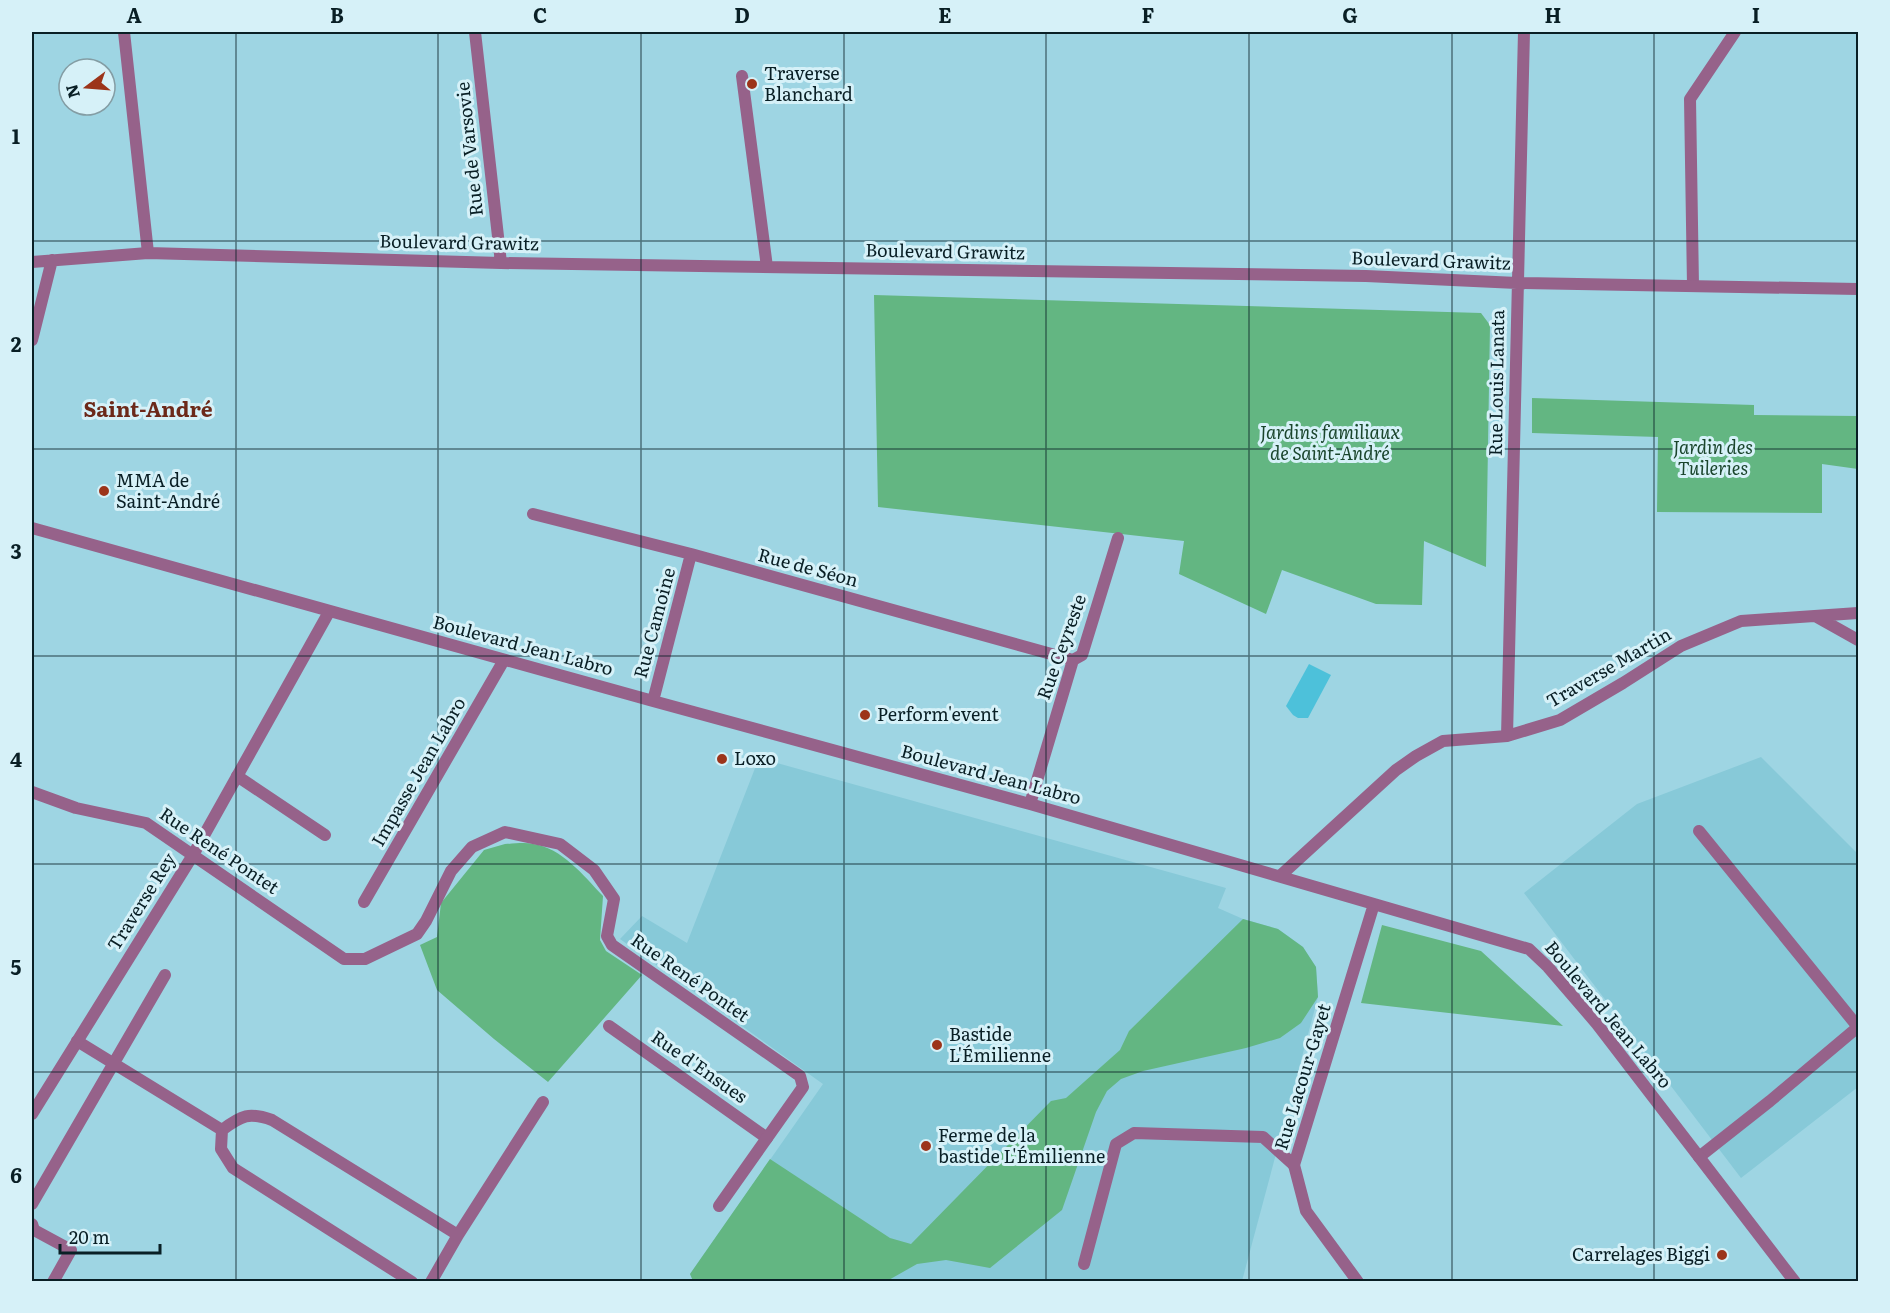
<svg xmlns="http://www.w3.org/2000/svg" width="1890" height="1313" font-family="Literata,serif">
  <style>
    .built { fill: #87c9d8 }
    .green { fill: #63b682 }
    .water { fill: #4dc1da }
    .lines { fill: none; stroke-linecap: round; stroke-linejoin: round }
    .service { stroke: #96628a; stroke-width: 12 }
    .minor { stroke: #96628a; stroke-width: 12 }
    .grid { fill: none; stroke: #091f25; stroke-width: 1.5; stroke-opacity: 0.55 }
    .poi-dot { fill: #9c341a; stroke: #d6f1f8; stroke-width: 2 }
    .labels { text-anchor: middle; stroke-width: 6; stroke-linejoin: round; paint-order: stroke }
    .poi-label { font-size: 18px; fill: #091f25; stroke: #d6f1f8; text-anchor: start }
    .street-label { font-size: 18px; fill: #091f25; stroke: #d6f1f8 }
    .park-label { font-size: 18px; font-style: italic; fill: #1a452c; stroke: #d6f1f8 }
    .quarter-label { font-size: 21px; font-weight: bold; fill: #6c2919; stroke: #d6f1f8 }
    .neatline { fill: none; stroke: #091f25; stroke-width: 2 }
    .grid-label { font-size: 20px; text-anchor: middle; font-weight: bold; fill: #091f25 }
  </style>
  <rect width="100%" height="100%" fill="#9ed5e3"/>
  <!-- built -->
  <path class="built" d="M1761,757L1858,854V1087L1741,1178L1524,893L1637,804Z
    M759,758L1226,888L1218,908L1243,919L1278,929L1303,947L1316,967L1318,997L1242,1281H693L690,1274L823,1084L620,939L642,916L687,943Z"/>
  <!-- green -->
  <path class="green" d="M874,295L1481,313L1490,325L1486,567L1424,541L1422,605L1376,604L1282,570L1266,614L1179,574L1184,541L878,507Z
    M1532,398L1754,405V415L1858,416V469L1822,464V513L1657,512L1658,437L1532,433Z
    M505,844C514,844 524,842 533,844C562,848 583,875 603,896L600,940L606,951L642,975L548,1082L494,1039L437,990L420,945L437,937L441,903L484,850Z
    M1243,919L1278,929L1303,947L1316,967L1318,997L1301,1023L1280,1038L1246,1048L1143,1071L1121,1079L1107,1091L1096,1112L1062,1210L990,1268L946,1260L917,1264L887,1281H693L690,1274L770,1159L890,1238L911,1244L1051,1101L1066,1098L1120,1050L1129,1031Z
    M1382,925L1481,951L1563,1026L1361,1003Z"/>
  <!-- water -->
  <path class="water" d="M1309,664L1331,675L1308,718H1298L1293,715L1286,706Z"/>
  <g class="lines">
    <!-- service -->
    <path class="service" d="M1693,286L1690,99L1735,32
      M237,776L325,835
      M1699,831L1858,1027
      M364,902L504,660
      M609,1026L767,1138
      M77,1041L222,1130
      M1699,1157L1770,1101L1858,1027
      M32,1204L165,975
      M32,1224L34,1230L71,1250L53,1282
      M1084,1264L1116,1144L1134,1133L1263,1137L1294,1165
      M412,1282L233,1168L221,1149L222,1130C242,1115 249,1112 272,1120L458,1235
      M431,1282L458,1235L543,1102"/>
    <!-- minor -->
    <path class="minor" d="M124,32L148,253
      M475,32L501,263
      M742,76L767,267
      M32,262L148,253L501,263L1366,276L1517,283L1858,289
      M32,340L52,260
      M533,514L691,554L1073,660
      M32,528L653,701L1030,804L1529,949L1548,967L1597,1024L1795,1282
      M1817,617L1858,640
      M653,701L691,554
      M1507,736L1524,32
      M32,792L76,808L146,823L344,959H365L417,934L426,921L451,871L472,847L505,832L560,844L594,870L614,899L607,936L612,945L800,1076L803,1087L719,1206
      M1030,804L1073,660L1082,655L1118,538
      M1280,876L1396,770L1416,756L1443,741L1507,736L1560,720L1623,683L1681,646L1741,621L1858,613
      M32,1114L193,855L329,612
      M1358,1282L1306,1211L1294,1165L1374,904"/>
  </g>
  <!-- grid -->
  <path class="grid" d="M236,32V1282M438,32V1282M641,32V1282M844,32V1282M1046,32V1282M1249,32V1282M1452,32V1282M1654,32V1282M32,241H1858M32,449H1858M32,656H1858M32,864H1858M32,1072H1858"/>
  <!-- markers -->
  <g class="poi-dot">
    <circle cx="752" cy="84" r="6"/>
    <circle cx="104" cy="491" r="6"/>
    <circle cx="865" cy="715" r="6"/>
    <circle cx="722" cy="759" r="6"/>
    <circle cx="937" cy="1045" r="6"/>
    <circle cx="926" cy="1146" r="6"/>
    <circle cx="1722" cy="1255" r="6"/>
  </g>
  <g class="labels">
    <!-- poi labels -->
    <g class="poi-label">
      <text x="764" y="80">Traverse<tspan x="764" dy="21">Blanchard</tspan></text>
      <text x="116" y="487">MMA de<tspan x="116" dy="21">Saint-André</tspan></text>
      <text x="877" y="721">Perform'event</text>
      <text x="734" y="765">Loxo</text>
      <text x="949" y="1041">Bastide<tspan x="949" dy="21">L'Émilienne</tspan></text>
      <text x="938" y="1142">Ferme de la<tspan x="938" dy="21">bastide L'Émilienne</tspan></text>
      <text x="1710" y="1261" text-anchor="end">Carrelages Biggi</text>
    </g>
    <!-- street labels -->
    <g class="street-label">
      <text transform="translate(470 149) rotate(-96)" y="6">Rue de Varsovie</text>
      <text transform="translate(459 243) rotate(1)" y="6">Boulevard Grawitz</text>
      <text transform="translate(945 252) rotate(1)" y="6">Boulevard Grawitz</text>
      <text transform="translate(1431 261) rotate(2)" y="6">Boulevard Grawitz</text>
      <text transform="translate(1497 383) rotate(-89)" y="6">Rue Louis Lanata</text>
      <text transform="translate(808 568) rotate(15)" y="6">Rue de Séon</text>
      <text transform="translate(655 623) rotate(-75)" y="6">Rue Camoine</text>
      <text transform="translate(523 646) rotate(15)" y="6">Boulevard Jean Labro</text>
      <text transform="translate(1062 647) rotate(-70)" y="6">Rue Ceyreste</text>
      <text transform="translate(1609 668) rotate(-30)" y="6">Traverse Martin</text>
      <text transform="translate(419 772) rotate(-60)" y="6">Impasse Jean Labro</text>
      <text transform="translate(991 775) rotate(15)" y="6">Boulevard Jean Labro</text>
      <text transform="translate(219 851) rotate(34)" y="6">Rue René Pontet</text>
      <text transform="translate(142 902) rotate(-58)" y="6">Traverse Rey</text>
      <text transform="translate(690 978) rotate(35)" y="6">Rue René Pontet</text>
      <text transform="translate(1608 1015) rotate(50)" y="6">Boulevard Jean Labro</text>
      <text transform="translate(699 1067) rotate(35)" y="6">Rue d'Ensues</text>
      <text transform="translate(1303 1077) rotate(-73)" y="6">Rue Lacour-Gayet</text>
    </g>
    <!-- park labels -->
    <g class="park-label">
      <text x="1330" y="439">Jardins familiaux<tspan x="1330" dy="21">de Saint-André</tspan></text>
      <text x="1713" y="454">Jardin des<tspan x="1713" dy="21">Tuileries</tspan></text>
    </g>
    <!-- quarter labels -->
    <g class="quarter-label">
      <text x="148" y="417">Saint-André</text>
    </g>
  </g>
  <!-- border -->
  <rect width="1890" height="1313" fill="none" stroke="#d6f1f8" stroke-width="66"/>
  <!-- north arrow -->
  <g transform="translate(87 87) rotate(254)"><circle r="28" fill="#d6f1f8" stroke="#849da4" stroke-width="1.5"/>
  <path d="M0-4.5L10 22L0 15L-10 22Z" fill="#9c341a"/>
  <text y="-9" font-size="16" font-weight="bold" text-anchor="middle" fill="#091f25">N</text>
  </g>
  <!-- scale -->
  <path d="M60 1244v9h100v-9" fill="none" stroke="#091f25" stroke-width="3"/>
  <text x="69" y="1244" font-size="18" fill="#091f25" stroke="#d6f1f8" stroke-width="4.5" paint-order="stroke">20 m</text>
  <rect x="33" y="33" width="1824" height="1247" class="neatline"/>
  <g class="grid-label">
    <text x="134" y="23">A</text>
    <text x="337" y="23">B</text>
    <text x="540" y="23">C</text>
    <text x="742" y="23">D</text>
    <text x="945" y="23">E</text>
    <text x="1148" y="23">F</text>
    <text x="1350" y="23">G</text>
    <text x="1553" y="23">H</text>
    <text x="1756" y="23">I</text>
    <text x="16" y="144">1</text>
    <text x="16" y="352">2</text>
    <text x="16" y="559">3</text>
    <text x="16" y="767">4</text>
    <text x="16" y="975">5</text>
    <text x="16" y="1183">6</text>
  </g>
</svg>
